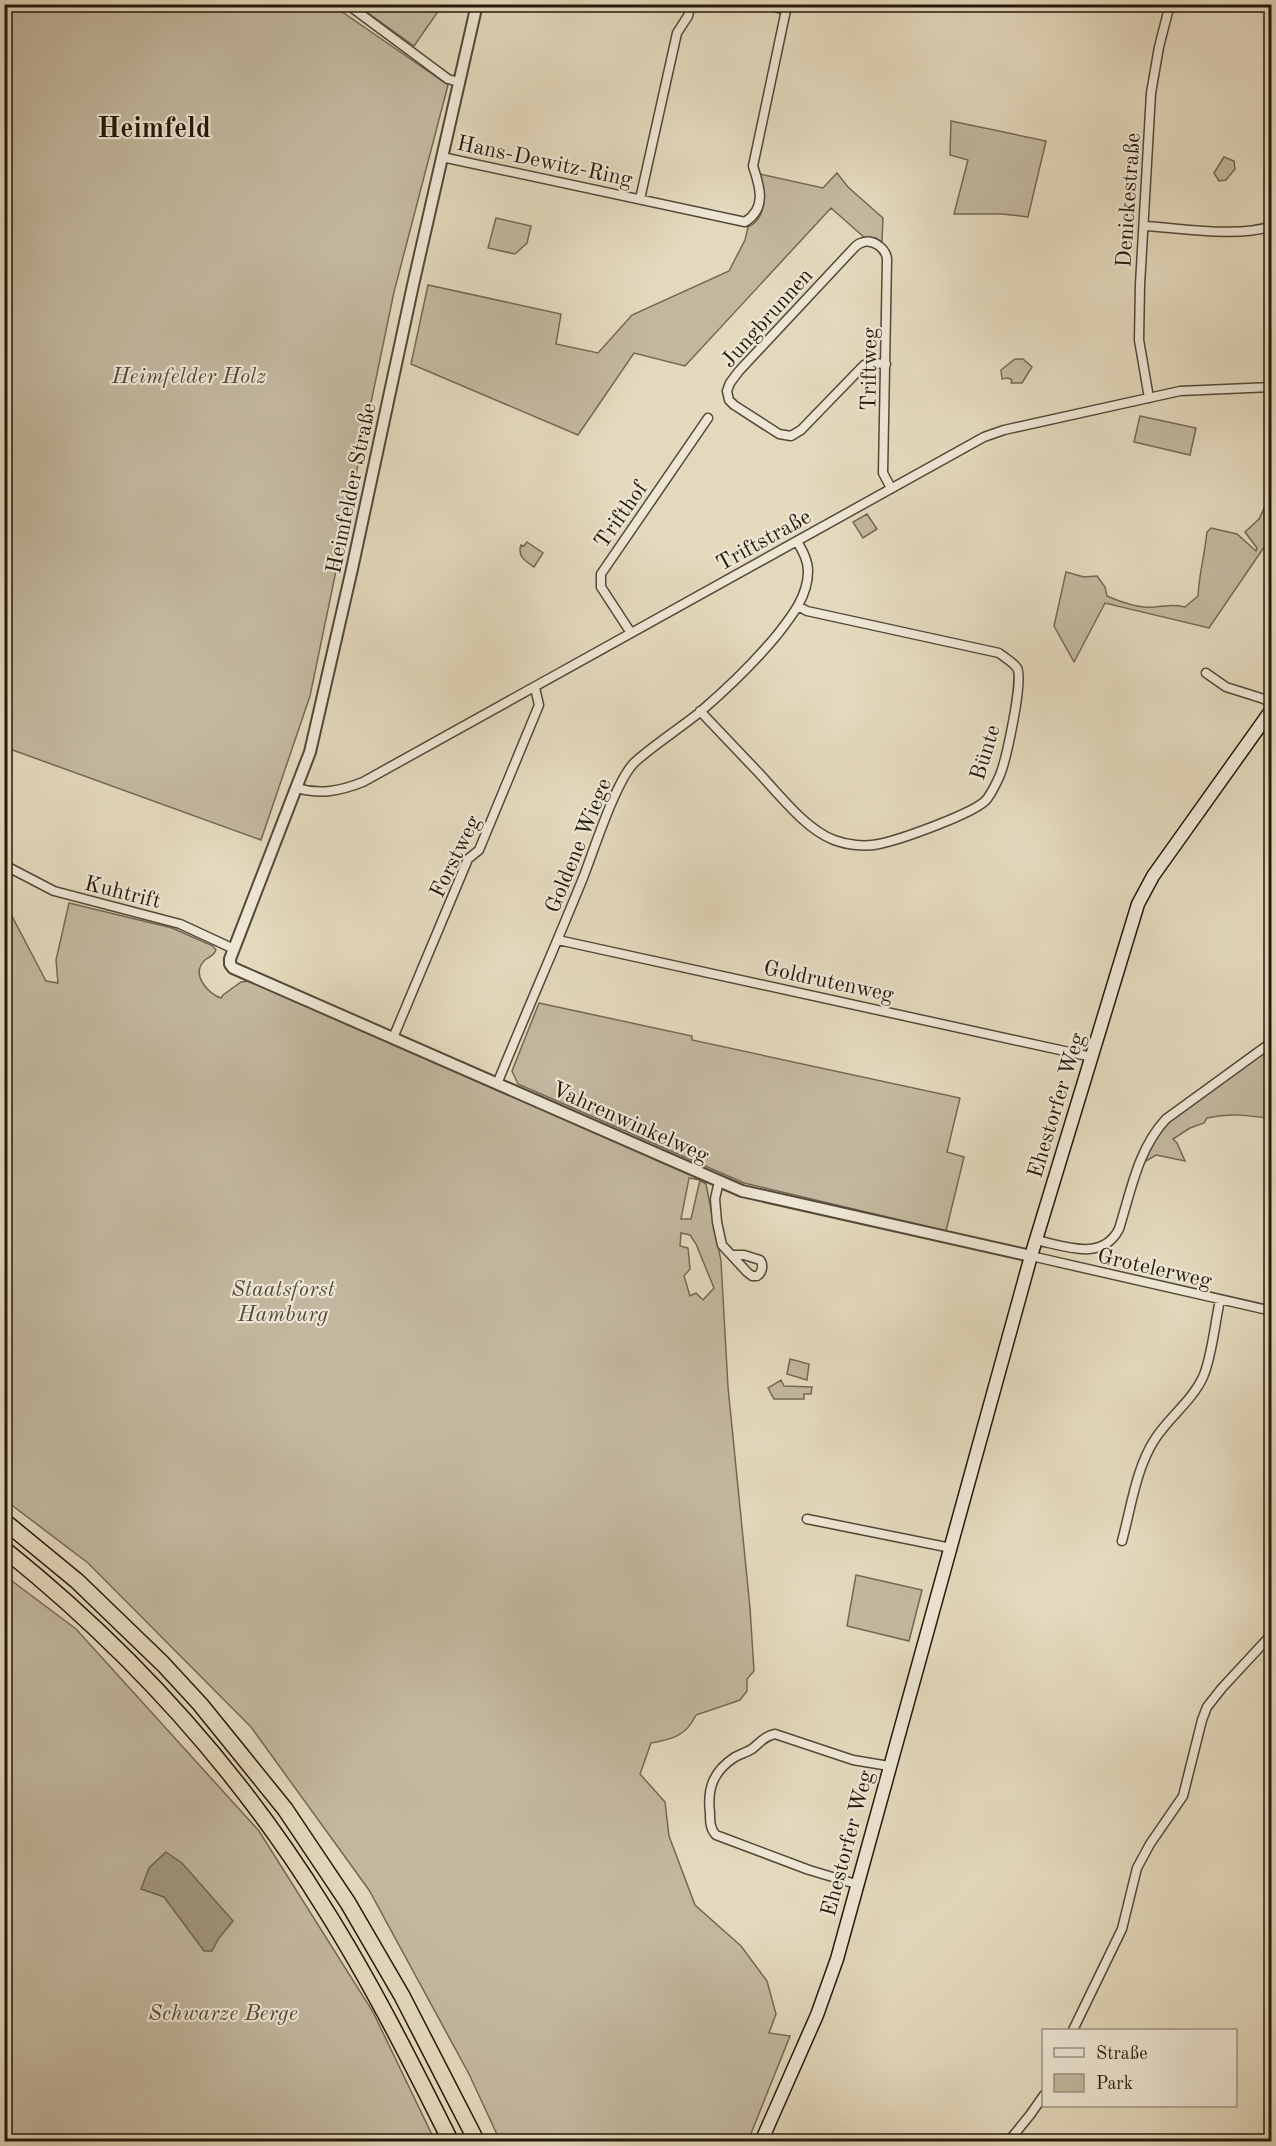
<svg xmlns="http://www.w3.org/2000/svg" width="1276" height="2146" font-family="'Old Standard TT',serif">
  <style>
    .green { fill: #c3b89f; stroke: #746854; stroke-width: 1.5; fill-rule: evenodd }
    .water { fill: #a39880; stroke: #706551; stroke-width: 1.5 }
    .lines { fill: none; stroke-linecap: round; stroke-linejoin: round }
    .minor-casing { stroke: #544937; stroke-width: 11 }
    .tertiary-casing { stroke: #544937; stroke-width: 14 }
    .secondary-casing { stroke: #24190a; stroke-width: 15 }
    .motorway-casing { stroke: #24190a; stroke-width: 18 }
    .minor { stroke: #ede6d4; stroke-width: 8 }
    .tertiary { stroke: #ede6d4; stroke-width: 10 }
    .secondary { stroke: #ede6d4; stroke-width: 12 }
    .motorway { stroke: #e4d9bd; stroke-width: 15 }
    .labels { text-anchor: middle; stroke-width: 4.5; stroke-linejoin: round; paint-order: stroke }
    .street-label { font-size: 22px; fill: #24190a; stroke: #ede6d4 }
    .park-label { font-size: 22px; font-style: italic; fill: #544937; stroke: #ede6d4 }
    .district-label { font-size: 28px; font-weight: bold; fill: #24190a; stroke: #ede6d4 }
  </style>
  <rect width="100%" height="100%" fill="#e4d9bd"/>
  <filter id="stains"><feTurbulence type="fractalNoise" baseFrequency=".00333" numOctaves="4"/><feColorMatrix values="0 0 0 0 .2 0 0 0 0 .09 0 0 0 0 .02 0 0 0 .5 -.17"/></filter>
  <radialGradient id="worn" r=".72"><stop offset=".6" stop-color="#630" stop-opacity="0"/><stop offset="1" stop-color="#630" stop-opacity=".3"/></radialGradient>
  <!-- green -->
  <path class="green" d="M5,4L332,5L448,85L394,292L310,696L261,840L7,748L5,753Z
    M357,5H425L437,13L414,46Z
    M951,121L1046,141L1028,217L1002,214H954L968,160L950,155Z
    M1224,157L1234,161L1235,169L1226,180L1219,181L1214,173Z
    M837,173L848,187L883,218L882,242L876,238H865L831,208L685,366L634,353L578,435L411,364L428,285L561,314L556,344L598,353L632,315L729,271L745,240L748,227C769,217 764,192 760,174L823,188Z
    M496,218L531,226L527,243L515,254L488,248Z
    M1015,359H1023L1032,367L1022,383H1011L1012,380L1008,378L1002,379L1001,370Z
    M1140,416L1196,428L1190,455L1134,442Z
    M1271,493V532L1267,543L1209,628L1105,603L1074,662L1054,626L1066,572L1084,577L1097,576L1105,587L1107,596C1120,602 1141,609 1155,607C1169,606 1171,604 1185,607L1198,596C1199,574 1205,553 1207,532L1211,528L1237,534L1256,551L1257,548L1245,532L1259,519Z
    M867,514L877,529L863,538L853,522Z
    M527,542L543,553L534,567C525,561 517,556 521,545L524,546Z
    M4,901L46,981L58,983L56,960L69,903L172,928L213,946L216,950C213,957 210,956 205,960C190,974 208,994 221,998L223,995L241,982L250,981L692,1175L706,1184L721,1261L728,1387L750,1608L754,1671L747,1679V1691L740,1700L696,1715C686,1736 673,1739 651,1743L640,1774L665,1802L669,1836L695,1905L741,1946L767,1981L776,2014L769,2033L790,2036L748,2141H500L469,2074L369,1890L251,1727L88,1563L5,1500ZM689,1178L700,1180L691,1219H681ZM681,1233L690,1235L696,1244L714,1288L703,1300L696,1293L690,1296L684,1276L690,1269L688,1248L680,1246Z
    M539,1003L692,1036V1040L960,1098L947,1152L964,1157L946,1231L744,1183L518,1084L512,1071Z
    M1271,1042V1119C1249,1115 1229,1113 1207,1118L1204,1123L1190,1128L1173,1139L1177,1143L1185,1161L1156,1155L1139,1165L1155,1131Z
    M790,1359L809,1364L807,1380L787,1374Z
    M781,1380L784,1386L812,1387L811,1394H804V1399H774L768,1388Z
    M4,1575L76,1629L259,1831L373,2012L435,2141H5Z
    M856,1575L922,1590L909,1641L847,1626Z"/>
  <!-- water -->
  <path class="water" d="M166,1852L182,1863L233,1921L219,1938L212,1951H204L164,1897L141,1889L149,1868Z"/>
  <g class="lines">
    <defs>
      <path id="minor" d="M347,4L448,79L459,82
        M442,157L745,222C767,208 760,187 753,166L786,10L763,4
        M640,199L677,33L688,16L691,4
        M1144,226C1181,228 1237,238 1272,226
        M886,364L871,363L864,365L801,430L791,436L779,434L734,405L729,400L727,391L730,383L739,371L853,249C855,247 857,244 861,243C872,238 886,248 887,259L883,473L891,488
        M1149,398L1139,340L1140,285L1151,93L1159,47L1170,4
        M631,633L601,587V574L708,418
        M1206,673L1226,687L1264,699L1272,704
        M700,711C719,731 738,751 757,771C778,793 805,829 834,840C847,845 865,847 879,844C899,840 976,813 987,799C992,792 997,782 1000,775C1006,760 1024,679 1017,668C1013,662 1004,657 999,653L807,611L798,606
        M297,788C320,795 340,791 363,782L984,437L1004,430L1180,391L1272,387
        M4,865L54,891L180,924L234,949
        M558,940L1092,1057
        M393,1038L468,859L479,850L539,705L535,688
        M497,1084C525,1015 555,947 583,878C594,850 616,780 635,762C655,744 679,729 700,712C728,688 753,664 777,635C792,616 808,596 808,571C808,560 802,550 797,541
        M1270,1160H1272
        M719,1181L715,1199L717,1222L722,1245L747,1272L752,1276H757C762,1273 764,1265 760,1260L744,1255H732
        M1036,1240C1065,1246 1102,1262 1119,1229C1131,1191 1138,1149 1166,1119L1272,1042
        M1031,1256L1272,1311
        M807,1519L951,1548
        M1122,1541C1131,1508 1136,1468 1155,1439C1169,1417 1192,1401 1203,1377C1212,1357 1215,1322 1220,1300
        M856,1884L809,1870L716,1835C710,1829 710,1821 710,1813C707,1789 713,1771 735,1757C741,1754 747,1752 752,1749C760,1743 764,1736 775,1734L853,1760L889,1766
        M1073,2030L1122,1929L1137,1868L1150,1844L1183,1796L1202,1720L1207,1707L1222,1688L1272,1634
        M1008,2142L1030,2115L1044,2095"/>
      <path id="tertiary" d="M477,4L413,285L352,569L310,752L230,959V964L233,968L742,1191L1031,1256"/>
      <path id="secondary" d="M761,2142L817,2015L837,1959L1031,1256L1138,904L1153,876L1272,709"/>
      <path id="motorway" d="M4,1521L77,1581L163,1664L200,1704L285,1809L348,1903L402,1996L477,2142
        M4,1549C130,1650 238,1769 323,1906C371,1982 411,2062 451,2142"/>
    </defs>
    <!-- minor casing -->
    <use href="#minor" class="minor-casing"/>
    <!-- tertiary casing -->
    <use href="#tertiary" class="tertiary-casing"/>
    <!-- secondary casing -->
    <use href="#secondary" class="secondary-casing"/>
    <!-- motorway casing -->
    <use href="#motorway" class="motorway-casing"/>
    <!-- minor -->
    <use href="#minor" class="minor"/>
    <!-- tertiary -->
    <use href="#tertiary" class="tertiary"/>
    <!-- secondary -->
    <use href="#secondary" class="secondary"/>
    <!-- motorway -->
    <use href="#motorway" class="motorway"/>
  </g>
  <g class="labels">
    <!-- street labels -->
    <g class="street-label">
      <text transform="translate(545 160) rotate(12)" y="8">Hans-Dewitz-Ring</text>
      <text transform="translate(1127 200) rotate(-86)" y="8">Denickestraße</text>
      <text transform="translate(766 317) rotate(-48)" y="8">Jungbrunnen</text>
      <text transform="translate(868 369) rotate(-89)" y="8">Triftweg</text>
      <text transform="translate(350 488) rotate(-78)" y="8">Heimfelder Straße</text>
      <text transform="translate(620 514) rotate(-55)" y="8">Trifthof</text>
      <text transform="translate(763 539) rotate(-29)" y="8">Triftstraße</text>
      <text transform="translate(984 752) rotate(-73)" y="8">Bünte</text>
      <text transform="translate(577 845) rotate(-68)" y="8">Goldene Wiege</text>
      <text transform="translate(454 856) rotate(-64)" y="8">Forstweg</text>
      <text transform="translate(123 891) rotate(14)" y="8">Kuhtrift</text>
      <text transform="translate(829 980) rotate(12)" y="8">Goldrutenweg</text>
      <text transform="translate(1055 1105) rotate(-73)" y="8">Ehestorfer Weg</text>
      <text transform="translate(631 1121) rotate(24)" y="8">Vahrenwinkelweg</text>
      <text transform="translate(1155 1267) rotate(13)" y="8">Grotelerweg</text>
      <text transform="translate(846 1843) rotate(-75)" y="8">Ehestorfer Weg</text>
    </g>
    <!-- park labels -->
    <g class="park-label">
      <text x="189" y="383">Heimfelder Holz</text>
      <text x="283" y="1296">Staatsforst<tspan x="283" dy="25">Hamburg</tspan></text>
      <text x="223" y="2020">Schwarze Berge</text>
    </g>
    <!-- district labels -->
    <g class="district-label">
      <text x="154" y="137">Heimfeld</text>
    </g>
  </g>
  <!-- margin -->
  <rect width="1276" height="2146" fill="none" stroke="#e4d9bd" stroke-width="24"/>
  <rect x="6" y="6" width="1264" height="2134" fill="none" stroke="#24190a" stroke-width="3"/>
  <rect x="12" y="12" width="1252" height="2122" fill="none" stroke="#24190a" stroke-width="1.5"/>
  <!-- legend -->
  <rect x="1042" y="2029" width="195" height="78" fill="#ede6d4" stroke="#9d9483" stroke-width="1.5"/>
  <rect x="1054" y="2048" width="30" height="9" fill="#ede6d4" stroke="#9d9483" stroke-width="1.5"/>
  <text x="1096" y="2059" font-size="18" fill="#24190a">Straße</text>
  <rect x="1054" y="2074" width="30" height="18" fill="#c3b89f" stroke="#9d9483" stroke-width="1.5"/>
  <text x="1096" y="2089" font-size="18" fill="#24190a">Park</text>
  <rect width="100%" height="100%" filter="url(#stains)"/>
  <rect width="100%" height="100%" fill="url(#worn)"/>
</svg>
